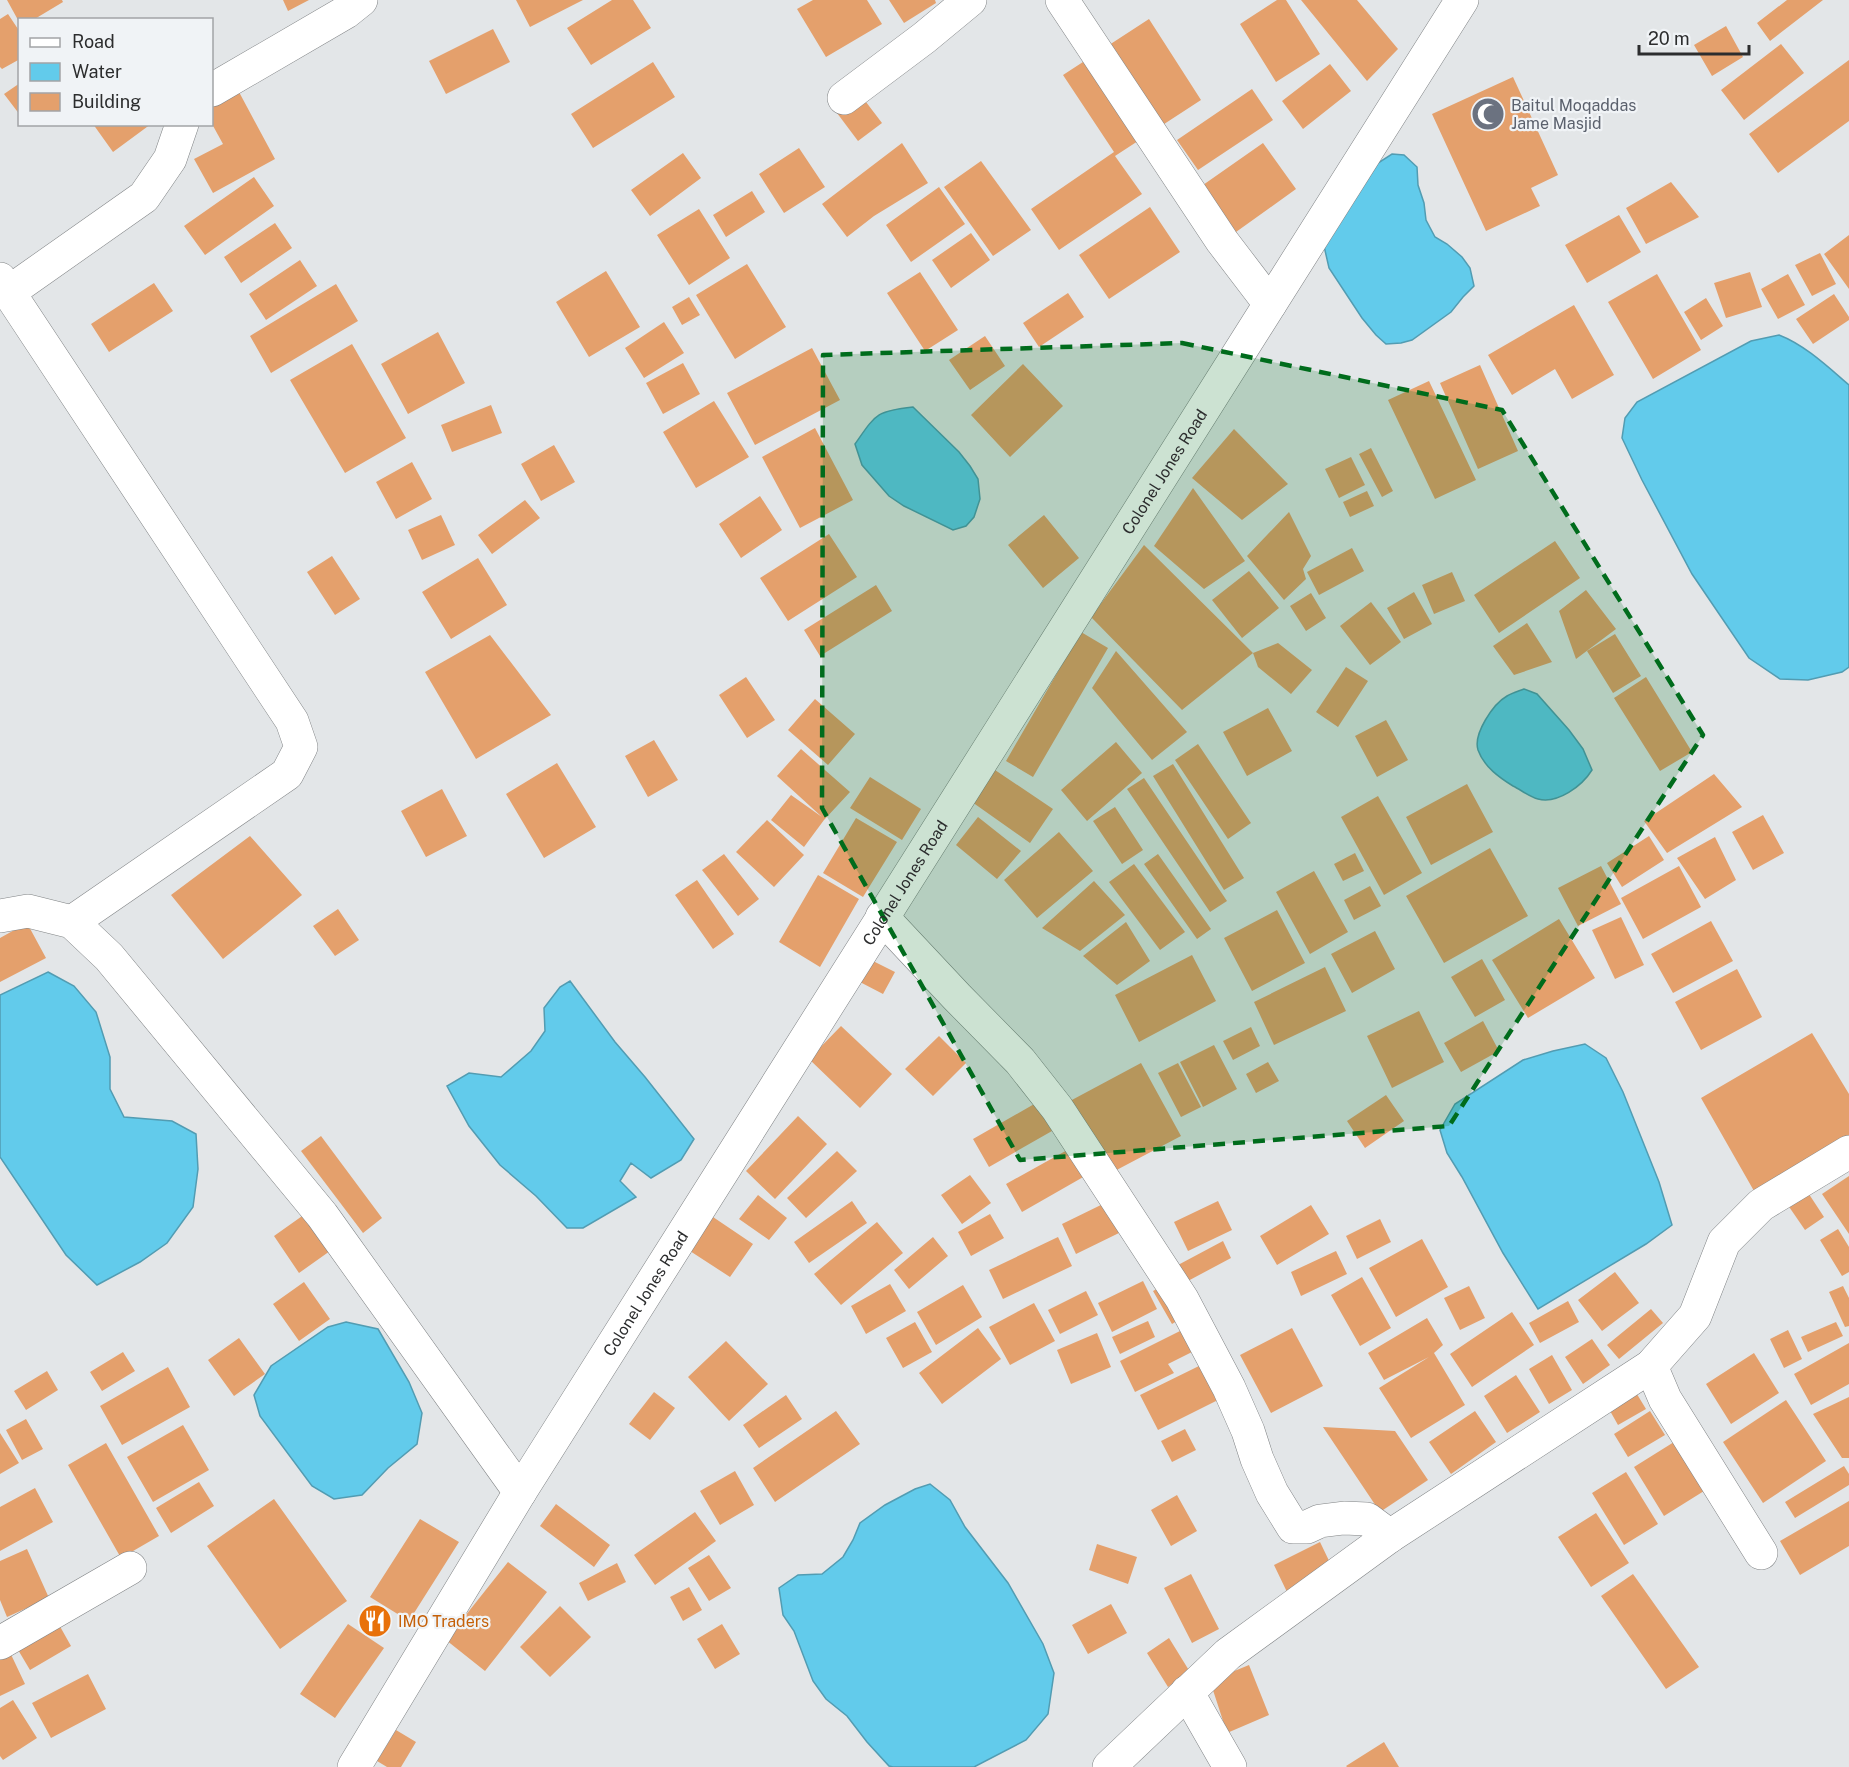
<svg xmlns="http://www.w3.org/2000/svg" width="1849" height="1767" font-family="'Public Sans',sans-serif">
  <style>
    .water { fill: #62cbeb; stroke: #529cb2; stroke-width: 1.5 }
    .building { fill: #e4a06c }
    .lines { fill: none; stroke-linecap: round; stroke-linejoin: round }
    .street-casing { stroke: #818486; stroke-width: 34 }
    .street { stroke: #fff; stroke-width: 33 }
    .marked { fill: #006c1c; fill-opacity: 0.2; stroke: #006c1c; stroke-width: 4.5; stroke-dasharray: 12 8; stroke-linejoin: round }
    .labels { text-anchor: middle; stroke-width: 4.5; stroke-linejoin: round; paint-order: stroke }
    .worship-label { font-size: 16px; fill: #5b616d; stroke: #f0f3f6; text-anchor: start }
    .street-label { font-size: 16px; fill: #2c2d2e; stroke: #f0f3f6 }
    .food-label { font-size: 16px; fill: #c56008; stroke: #f0f3f6; text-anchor: start }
  </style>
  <rect width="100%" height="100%" fill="#e3e6e8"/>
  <!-- water -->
  <path class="water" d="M1392,154L1404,155L1417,167L1418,185L1424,203L1426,220L1435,237L1447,244L1462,257L1470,268L1474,286L1463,297L1451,312L1412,340L1401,343L1386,344L1376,335L1362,318L1329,268L1324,246L1378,163Z
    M1779,335C1805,345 1828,367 1849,385V667L1842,672L1808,680L1780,679L1749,658L1692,574L1642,480L1622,438L1625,418L1637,402L1751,341Z
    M913,407L959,452L970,466L978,479L980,499L974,517L966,526L953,530L904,506L889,496L862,465L855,444C876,414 876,411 913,407Z
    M1524,689L1537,694L1569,730L1583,749L1592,770C1582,786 1558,804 1538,799C1530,797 1521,790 1513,786C1500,778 1484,767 1478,750C1473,734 1493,704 1507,696C1512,693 1519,691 1524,689Z
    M48,972L74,986L96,1012L110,1057V1089L124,1117L172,1121L196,1134L198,1169L193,1207L167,1243L140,1262L97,1285L66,1255L0,1157V995Z
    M570,981L615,1042L645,1077L694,1139L681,1160L651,1178L631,1163L620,1181L636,1197L583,1228H567L536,1196L500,1165L469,1126L447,1086L469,1073L501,1077L531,1051L545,1031L544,1008L560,987Z
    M1585,1044L1606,1058L1623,1092L1659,1182L1672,1225L1646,1244L1538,1309L1503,1253L1462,1177L1447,1153L1440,1130L1455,1104L1523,1060L1553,1051Z
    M346,1322L378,1329L409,1382L422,1413L417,1444L388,1468L362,1495L334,1499L312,1486L260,1416L254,1395L271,1366L328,1327Z
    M930,1484L950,1500L965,1527L1008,1583L1043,1644L1054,1673L1048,1714L1026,1740L974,1767H893L889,1766L867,1742L847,1716L826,1699L813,1681L794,1631L783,1615L779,1588L798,1575L822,1574L843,1557L853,1540L860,1523L885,1505L915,1489Z"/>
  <!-- building -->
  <path class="building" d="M7,0H62L63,2L33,20H18Z
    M283,0H309L288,11Z
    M516,0H583L530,27Z
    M612,0H633L651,28L591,65L567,28Z
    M813,0H867L882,24L826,57L797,9Z
    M889,0H935L936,3L904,23Z
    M1277,0H1286L1320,54L1276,82L1240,24Z
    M1301,0H1357L1398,49L1367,81Z
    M1787,0H1823L1770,41L1757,23Z
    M8,14L20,32V59L2,69L0,67V19Z
    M1149,19L1201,100L1115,156L1142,194L1059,250L1031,209L1114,152L1063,75Z
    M1726,26L1743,57L1712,76L1694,45Z
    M493,29L510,62L446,94L429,61Z
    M1781,44L1804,73L1744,120L1721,90Z
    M1849,60V121L1778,173L1749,134Z
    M653,62L675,97L593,148L571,114Z
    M1330,64L1351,91L1303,129L1282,101Z
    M1513,77L1558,175L1531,188L1540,206L1486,231L1432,114Z
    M20,83V115L4,94Z
    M1252,89L1273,120L1198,170L1177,140Z
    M239,92L275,159L213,193L194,159L223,144L212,124V107Z
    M866,102L882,123L858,141L837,113Z
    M93,124H151L113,152Z
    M902,143L928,183L874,216L847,237L822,204Z
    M1263,143L1296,189L1236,232L1203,185Z
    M799,148L825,187L784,213L759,174Z
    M683,153L701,178L650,216L631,190Z
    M981,161L1031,230L993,256L944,187Z
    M254,177L274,206L205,255L184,226Z
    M1671,182L1699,217L1646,244L1626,208Z
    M939,187L965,224L911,262L886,225Z
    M752,191L765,212L726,237L713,215Z
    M1150,207L1180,252L1109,299L1079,255Z
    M699,209L730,258L689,285L657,235Z
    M1619,215L1641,252L1587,283L1565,245Z
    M275,223L292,248L241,283L224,257Z
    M971,233L990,260L951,288L932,260Z
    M1849,235V289L1824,254Z
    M1820,253L1836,284L1812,296L1795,265Z
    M300,260L317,286L266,320L249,294Z
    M747,264L786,327L735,359L696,295Z
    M606,271L640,327L589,357L556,302Z
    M920,272L958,330L925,351L887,293Z
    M1750,272L1762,307L1726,318L1714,283Z
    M1657,274L1701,350L1653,379L1608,302Z
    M1788,274L1805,305L1778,319L1761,289Z
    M154,283L173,311L109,352L91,324Z
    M336,284L358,321L271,373L250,336Z
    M1068,293L1084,317L1039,347L1023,323Z
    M1834,294L1849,317V320L1813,344L1796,319Z
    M689,297L700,315L682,325L672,307Z
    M1706,298L1723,326L1701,340L1684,312Z
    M1574,305L1614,375L1572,399L1555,369L1512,395L1488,355Z
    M664,322L684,353L644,378L625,348Z
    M438,332L465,383L408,414L381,364Z
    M985,336L1005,366L970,390L949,360Z
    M352,344L406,438L345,473L290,380Z
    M812,348L840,400L755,445L727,393Z
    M683,363L700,394L663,414L646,383Z
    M1023,364L1063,406L1010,457L971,415Z
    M1480,365L1518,451L1478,469L1440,383Z
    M1429,381L1476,480L1435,499L1388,400Z
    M714,401L749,457L696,488L663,432Z
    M491,405L502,433L452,452L441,425Z
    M815,428L853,500L800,528L762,457Z
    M1234,429L1288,484L1242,520L1192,478Z
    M554,445L575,482L541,501L521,464Z
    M1371,448L1393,491L1382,497L1359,454Z
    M1351,457L1365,485L1339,498L1325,469Z
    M412,462L432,499L396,519L376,482Z
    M1193,488L1245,561L1204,589L1154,546Z
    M1367,491L1374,506L1350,517L1343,502Z
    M760,496L782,530L741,558L719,524Z
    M525,500L540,518L492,554L478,535Z
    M1289,512L1311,556L1303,569L1306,579L1284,600L1247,556Z
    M441,515L455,545L422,560L408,530Z
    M1044,515L1079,558L1043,588L1008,545Z
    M829,534L857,577L788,621L760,578Z
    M1555,541L1580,578L1499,633L1474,595Z
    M1144,545L1253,653L1182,710L1091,617Z
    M1352,548L1364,571L1319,595L1307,572Z
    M332,556L360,599L335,615L307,572Z
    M478,558L507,605L451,639L422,592Z
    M1249,571L1279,608L1242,638L1212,600Z
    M1452,572L1465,601L1434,614L1422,585Z
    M876,585L892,611L820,656L804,630Z
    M1586,590L1616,629L1576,659L1559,611Z
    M1414,592L1432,624L1404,639L1387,608Z
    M1311,593L1326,618L1306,631L1290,606Z
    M1371,602L1401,642L1370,665L1340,626Z
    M1527,623L1552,662L1514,675L1493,646Z
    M1081,632L1108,648L1033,777L1006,761Z
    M1615,634L1641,676L1613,693L1587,651Z
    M490,635L551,715L476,759L425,672Z
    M1278,643L1312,670L1291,694L1258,667L1253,653Z
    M1116,651L1187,732L1152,760L1092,688Z
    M1346,667L1368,681L1338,727L1316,712Z
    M746,677L775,720L747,738L719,695Z
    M1646,677L1692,752L1660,771L1614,698Z
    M815,699L855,734L828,765L788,730Z
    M1268,708L1292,751L1247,776L1223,732Z
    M1386,720L1408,760L1377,777L1355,736Z
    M654,740L678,780L648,797L625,756Z
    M1116,742L1142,773L1087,821L1061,790Z
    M1198,744L1251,823L1228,839L1175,760Z
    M801,749L850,792L824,820L804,847L771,820L791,795L822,817L777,776Z
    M557,763L596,827L544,858L506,794Z
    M1173,764L1244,878L1224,890L1153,776Z
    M995,770L1053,809L1030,843L972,802Z
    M1714,774L1742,807L1667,853L1644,821Z
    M870,777L921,809L902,840L850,808Z
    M1144,778L1227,901L1210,912L1127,789Z
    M1467,784L1493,832L1431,865L1406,817Z
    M442,789L467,836L426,857L401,811Z
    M1378,796L1422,873L1384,895L1341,817Z
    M1115,807L1143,850L1122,864L1093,821Z
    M1763,815L1784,853L1753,870L1732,832Z
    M978,817L1021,851L997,879L956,845Z
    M856,818L897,842L863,897L823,873Z
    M767,820L804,855L774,887L736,852Z
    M1059,832L1093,871L1037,918L1004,880Z
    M250,836L302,895L223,959L171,895Z
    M1649,836L1664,860L1622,887L1607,863Z
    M1715,837L1736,880L1705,899L1677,858Z
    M1490,848L1528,916L1444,963L1406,896Z
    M1355,853L1364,871L1343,881L1334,864Z
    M724,854L759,899L738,916L702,870Z
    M1158,854L1211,929L1197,939L1144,864Z
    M1134,864L1185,932L1160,950L1109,882Z
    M1601,866L1621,904L1578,926L1558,888Z
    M1679,866L1701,907L1643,939L1621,898Z
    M1314,871L1348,932L1310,954L1276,892Z
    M818,875L859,899L820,967L779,942Z
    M697,880L734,934L713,949L675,895Z
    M1094,881L1125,915L1080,951L1042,928Z
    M1370,886L1381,906L1354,920L1344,900Z
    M338,909L359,940L335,956L313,926Z
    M1277,910L1305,963L1252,991L1224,938Z
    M1621,917L1644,965L1615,979L1592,930Z
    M1559,919L1595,978L1528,1018L1492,960Z
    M1711,921L1733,961L1673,993L1651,954Z
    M1126,922L1150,961L1117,985L1083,956Z
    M27,923L46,958L0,982V938Z
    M1375,931L1395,969L1352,993L1331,954Z
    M1192,955L1216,1001L1139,1042L1115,995Z
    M869,959L895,972L883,994L858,981Z
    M1482,959L1505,1000L1475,1017L1451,977Z
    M1325,967L1346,1011L1274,1045L1254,1002Z
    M1737,969L1762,1017L1701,1050L1675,1002Z
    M1419,1011L1444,1062L1392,1088L1367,1036Z
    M1483,1021L1499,1051L1461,1072L1444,1043Z
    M841,1026L892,1074L860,1108L809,1059Z
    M1251,1027L1260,1046L1233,1060L1223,1041Z
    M1812,1033L1849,1094V1146L1758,1198L1701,1098Z
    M939,1036L966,1063L933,1096L905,1069Z
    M1214,1045L1237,1089L1203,1107L1180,1062Z
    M1268,1062L1279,1081L1256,1093L1246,1074Z
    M1141,1063L1181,1136L1109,1174L1070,1101Z
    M1178,1063L1201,1107L1181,1117L1158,1073Z
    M1386,1095L1404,1121L1365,1148L1347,1121Z
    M1036,1103L1052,1131L989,1167L973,1139Z
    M798,1116L827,1144L775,1199L746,1171Z
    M321,1136L382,1218L363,1233L301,1151Z
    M1069,1149L1085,1176L1022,1212L1006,1184Z
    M837,1151L857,1171L806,1218L787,1198Z
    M970,1175L991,1203L962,1224L941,1195Z
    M1849,1176V1234L1822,1194Z
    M1803,1185L1824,1217L1805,1230L1783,1198Z
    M758,1195L787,1218L769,1240L739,1219Z
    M852,1201L867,1223L809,1263L794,1242Z
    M1218,1201L1232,1230L1188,1251L1174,1222Z
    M1105,1203L1119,1233L1076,1254L1062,1224Z
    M1311,1205L1329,1234L1277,1265L1260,1236Z
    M305,1214L330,1251L299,1273L274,1236Z
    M990,1214L1004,1238L971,1256L958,1232Z
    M713,1217L753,1244L730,1277L690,1251Z
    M1380,1219L1391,1242L1357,1259L1346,1236Z
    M877,1222L903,1253L841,1305L814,1274Z
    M1838,1229L1849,1247V1272L1842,1276L1820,1240Z
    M933,1237L948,1256L909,1289L894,1270Z
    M1058,1237L1072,1266L1003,1299L989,1270Z
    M1422,1239L1448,1287L1396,1317L1369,1268Z
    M1223,1241L1231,1258L1186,1282L1178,1265Z
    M1336,1251L1347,1274L1301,1296L1291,1272Z
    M1615,1272L1639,1303L1602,1331L1578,1300Z
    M1362,1277L1391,1328L1360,1346L1331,1295Z
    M1143,1281L1157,1309L1112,1332L1098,1303Z
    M304,1282L330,1319L299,1341L273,1304Z
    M890,1284L906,1311L866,1334L851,1306Z
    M1166,1284L1185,1316L1172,1324L1153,1291Z
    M963,1285L982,1317L936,1345L917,1312Z
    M1469,1286L1485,1318L1460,1330L1444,1298Z
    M1843,1286L1849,1298V1326L1845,1327L1829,1292Z
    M1086,1291L1098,1315L1060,1334L1048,1310Z
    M1568,1301L1579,1322L1540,1343L1529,1323Z
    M1034,1303L1055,1341L1010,1365L989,1327Z
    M1651,1309L1663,1323L1619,1359L1607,1345Z
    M1512,1312L1534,1345L1472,1387L1450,1354Z
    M1427,1318L1443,1345L1434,1353L1465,1405L1411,1438L1379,1388L1429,1357L1384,1380L1368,1353Z
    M1148,1321L1155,1337L1120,1354L1112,1337Z
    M915,1322L932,1352L903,1368L886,1338Z
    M1836,1322L1843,1336L1808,1352L1801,1337Z
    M978,1328L1001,1359L942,1404L919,1373Z
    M1186,1328L1196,1350L1168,1364L1174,1373L1135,1392L1120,1361Z
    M1292,1328L1323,1386L1271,1413L1240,1355Z
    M1788,1330L1802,1359L1784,1368L1770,1339Z
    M1097,1333L1111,1367L1071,1384L1057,1350Z
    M239,1338L265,1374L234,1396L208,1360Z
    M1592,1339L1610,1365L1583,1384L1565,1357Z
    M726,1341L768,1384L729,1421L688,1377Z
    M1849,1343V1384L1811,1405L1794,1374Z
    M123,1352L135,1371L102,1391L90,1372Z
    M1754,1353L1779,1393L1731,1424L1706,1384Z
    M1552,1355L1572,1390L1549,1404L1529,1369Z
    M1201,1365L1218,1400L1158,1430L1140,1395Z
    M168,1367L190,1407L122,1445L100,1406Z
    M47,1371L58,1390L26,1410L14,1391Z
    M1516,1375L1540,1412L1507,1433L1484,1396Z
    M1632,1386L1646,1409L1618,1425L1605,1402Z
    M654,1392L675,1408L650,1440L629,1424Z
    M786,1395L802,1419L759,1448L743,1425Z
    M1849,1397V1458H1842L1813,1414Z
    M1786,1400L1826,1461L1763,1503L1723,1442Z
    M836,1411L860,1444L775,1502L753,1468Z
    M1475,1411L1496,1442L1451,1474L1429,1442Z
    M1650,1411L1665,1435L1628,1457L1614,1434Z
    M26,1419L43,1449L22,1460L6,1430Z
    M183,1425L209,1470L153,1502L127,1457Z
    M1323,1427L1395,1431L1428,1480L1380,1512Z
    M1185,1429L1196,1450L1172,1462L1161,1441Z
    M0,1433L19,1463L0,1474Z
    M1674,1442L1704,1491L1664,1516L1634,1467Z
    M106,1443L159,1536L121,1558L68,1465Z
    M1844,1466L1849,1474V1485L1795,1518L1785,1502Z
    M735,1471L754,1505L720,1525L700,1491Z
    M1626,1472L1658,1524L1624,1545L1592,1493Z
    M199,1482L214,1506L171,1533L156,1508Z
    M35,1488L53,1522L0,1551V1507Z
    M1177,1495L1197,1531L1171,1546L1151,1510Z
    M274,1499L347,1601L280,1649L207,1546Z
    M1849,1501V1546L1800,1575L1780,1541Z
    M556,1504L610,1545L594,1567L540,1526Z
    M695,1512L716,1541L655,1585L634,1555Z
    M1596,1513L1629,1563L1591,1587L1558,1537Z
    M420,1519L459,1542L409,1621L370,1597Z
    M1320,1542L1333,1569L1287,1592L1274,1565Z
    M1097,1544L1137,1557L1128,1584L1089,1570Z
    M27,1549L49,1598L7,1617L0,1600V1561Z
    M709,1555L731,1588L709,1601L688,1568Z
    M508,1562L547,1592L485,1671L446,1640Z
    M617,1563L626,1582L588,1601L579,1583Z
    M1191,1574L1219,1629L1192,1643L1164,1588Z
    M1633,1574L1699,1667L1666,1689L1601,1596Z
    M689,1587L702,1610L683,1621L670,1597Z
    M1111,1604L1127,1633L1088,1654L1072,1625Z
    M560,1606L591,1637L550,1677L520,1647Z
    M53,1614L71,1646L30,1670L11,1638Z
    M348,1624L384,1648L335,1718L300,1694Z
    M722,1624L740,1654L715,1669L697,1639Z
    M1169,1638L1190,1672L1168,1687L1147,1653Z
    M6,1644L25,1684L0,1696V1647Z
    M1249,1665L1269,1715L1227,1733L1210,1681Z
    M88,1674L106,1709L51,1738L32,1703Z
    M13,1700L37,1738L3,1760L0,1756V1708Z
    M396,1730L416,1742L401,1767H387L377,1761Z
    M1384,1742L1399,1767H1347L1346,1766Z"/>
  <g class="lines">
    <defs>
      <g id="street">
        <path d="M1062,0L1222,241L1270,304"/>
        <path d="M212,90L346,12L361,0"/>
        <path d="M844,98L924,38L970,0"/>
        <path d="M0,279L292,721L301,747L287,774L72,922"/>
        <path d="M9,292L144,197L170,159L182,124"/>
        <path d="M0,916L28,911L72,922L109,957L322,1215L520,1492"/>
        <path d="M882,917L957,997L1020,1061L1057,1108L1182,1299L1229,1388L1248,1431L1257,1459L1272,1493L1293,1527H1307L1320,1521L1344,1518L1367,1519L1390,1536"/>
        <path d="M1651,1366L1665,1399L1761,1553"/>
        <path d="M0,1643L130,1568"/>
        <path d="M1187,1692L1230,1767"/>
        <path id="s1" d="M354,1767L520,1492L1462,0"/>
        <path d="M1109,1767L1228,1654L1390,1536L1651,1366L1695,1316L1724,1242L1761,1205L1849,1152"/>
      </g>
    </defs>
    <!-- street casing -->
    <use href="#street" class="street-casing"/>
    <!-- street -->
    <use href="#street" class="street"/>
  </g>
  <!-- marked area -->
  <path class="marked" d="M1182,343L1502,410L1703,735L1449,1126L1020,1160L822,808L823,355Z"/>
  <!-- icons -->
  <defs>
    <symbol id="mosque-disc" viewBox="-11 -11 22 22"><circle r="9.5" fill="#6b7280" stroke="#f0f3f6"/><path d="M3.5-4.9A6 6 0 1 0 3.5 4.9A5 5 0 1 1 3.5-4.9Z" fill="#fff"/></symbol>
    <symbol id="restaurant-disc" viewBox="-11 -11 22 22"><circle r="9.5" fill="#e8710a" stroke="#f0f3f6"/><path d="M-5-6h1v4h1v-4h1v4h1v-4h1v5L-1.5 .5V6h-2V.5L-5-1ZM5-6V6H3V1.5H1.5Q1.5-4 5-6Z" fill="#fff"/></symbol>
  </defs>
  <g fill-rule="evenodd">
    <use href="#mosque-disc" x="1469" y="95" width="38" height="38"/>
    <use href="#restaurant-disc" x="356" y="1602" width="38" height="38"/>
  </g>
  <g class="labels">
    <!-- worship labels -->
    <g class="worship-label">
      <text x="1511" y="111">Baitul Moqaddas<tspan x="1511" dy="18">Jame Masjid</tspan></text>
    </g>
    <!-- street labels -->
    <g class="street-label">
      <text dy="6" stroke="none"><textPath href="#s1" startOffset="1528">Colonel Jones Road</textPath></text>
      <text dy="6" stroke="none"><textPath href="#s1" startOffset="1042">Colonel Jones Road</textPath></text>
      <text dy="6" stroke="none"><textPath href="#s1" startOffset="556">Colonel Jones Road</textPath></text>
    </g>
    <!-- food labels -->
    <g class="food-label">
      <text x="398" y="1627">IMO Traders</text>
    </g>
  </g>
  <!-- legend -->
  <rect x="18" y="18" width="195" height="108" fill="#f0f3f6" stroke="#a2a4a6" stroke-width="1.5"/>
  <rect x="30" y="38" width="30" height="9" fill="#ffffff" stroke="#a2a4a6" stroke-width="1.5"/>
  <text x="72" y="48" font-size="18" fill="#2c2d2e">Road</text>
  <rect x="30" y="63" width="30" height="18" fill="#62cbeb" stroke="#a2a4a6" stroke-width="1.5"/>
  <text x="72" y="78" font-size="18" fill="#2c2d2e">Water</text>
  <rect x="30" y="93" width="30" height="18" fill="#e4a06c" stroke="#a2a4a6" stroke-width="1.5"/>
  <text x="72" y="108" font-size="18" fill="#2c2d2e">Building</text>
  <!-- scale -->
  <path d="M1639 45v9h110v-9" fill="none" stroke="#2c2d2e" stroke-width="3"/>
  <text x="1648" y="45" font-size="18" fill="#2c2d2e" stroke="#f0f3f6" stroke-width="4.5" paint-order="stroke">20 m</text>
</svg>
